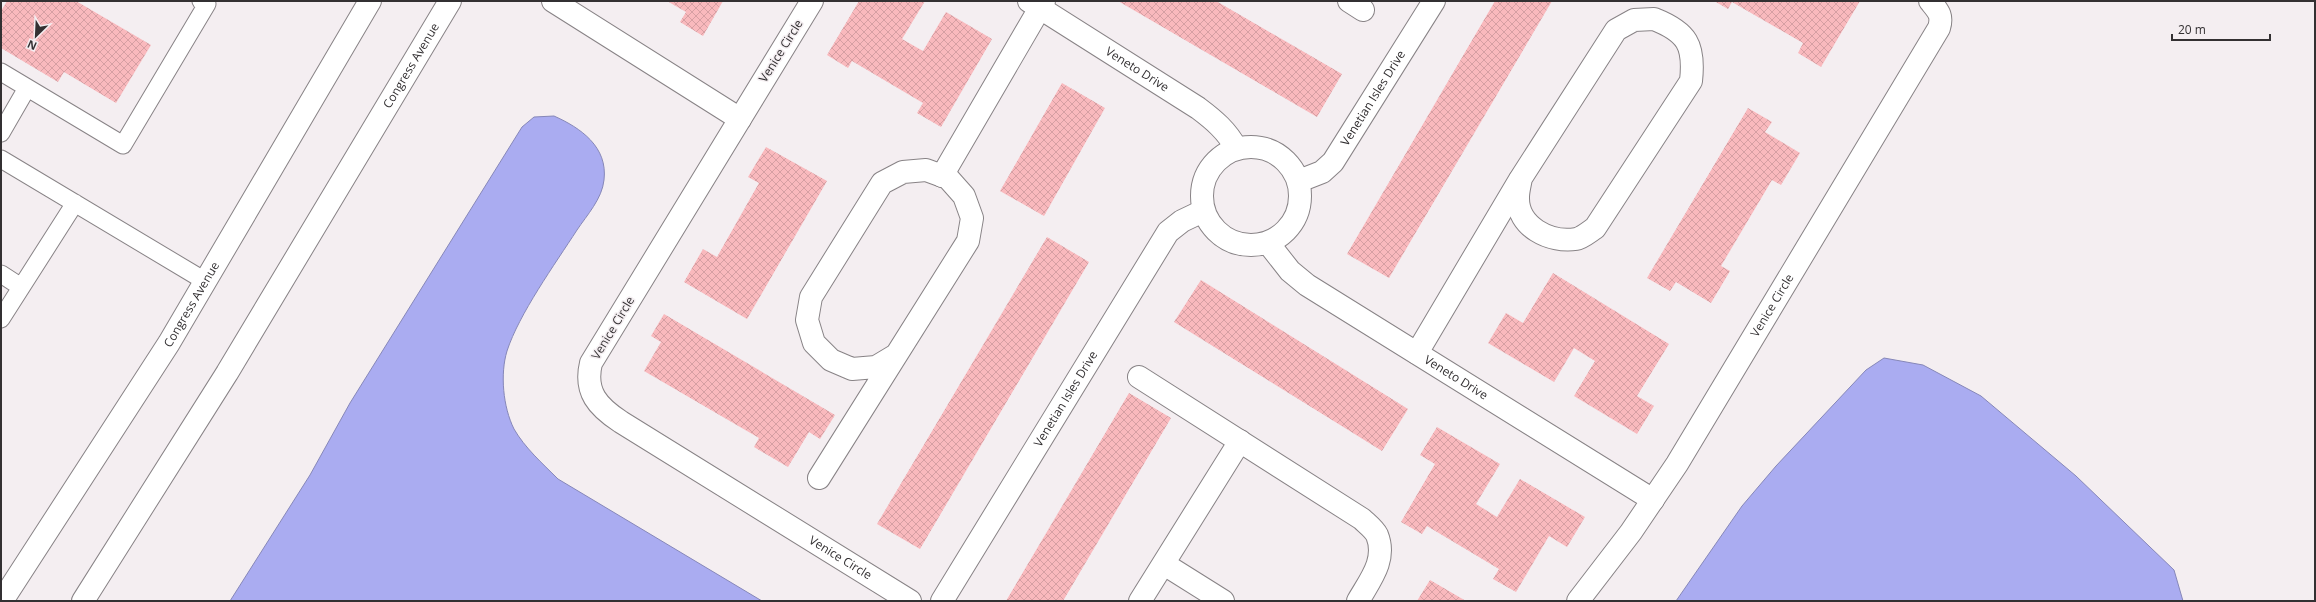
<svg xmlns="http://www.w3.org/2000/svg" width="2316" height="602" font-family="'Open Sans',sans-serif">
  <style>
    .water { fill: #aaacf1; stroke: #8687b8 }
    .building { fill: url(#building-cross-hatch) }
    .lines { fill: none; stroke-linecap: round; stroke-linejoin: round }
    .lane-casing { stroke: #888386; stroke-width: 19 }
    .street-casing { stroke: #888386; stroke-width: 24 }
    .secondary-casing { stroke: #888386; stroke-width: 24 }
    .lane { stroke: #fff; stroke-width: 17 }
    .street { stroke: #fff; stroke-width: 22 }
    .secondary { stroke: #fff; stroke-width: 22 }
    .labels { text-anchor: middle; stroke-width: 3; stroke-linejoin: round; paint-order: stroke }
    .street-label { font-size: 12px; fill: #333032; stroke: #f4eef1 }
  </style>
  <defs>
    <pattern id="building-cross-hatch" width="8" height="8" patternUnits="userSpaceOnUse"><rect width="8" height="8" fill="#f9b9bd"/><path d="M0 0l8 8M0 8l8-8" fill="none" stroke="#d69fa3"/></pattern>
  </defs>
  <rect width="100%" height="100%" fill="#f4eef1"/>
  <!-- water -->
  <path class="water" d="M554,116C581,128 608,147 604,180C602,199 587,215 577,230C555,264 519,314 507,351C500,374 503,407 514,429C525,448 542,463 558,479L762,601H230L310,475L350,403L522,127L534,117Z
    M1884,358L1923,365L1981,396L2076,476L2174,570L2183,601H1676L1742,506L1776,466L1866,370Z"/>
  <!-- building -->
  <path class="building" d="M7,1H76L151,45L116,103L64,72L58,82L1,48V11Z
    M667,1H723L703,36L680,22L686,12Z
    M859,1H925L902,39L923,51L946,12L992,39L941,127L917,113L923,103L852,61L848,68L827,55Z
    M1118,1H1216L1342,74L1317,117Z
    M1495,1H1552L1389,278L1347,254Z
    M1714,1H1860L1821,67L1798,53L1803,43L1732,2L1728,9Z
    M1062,83L1105,108L1044,216L1000,191Z
    M1748,108L1772,122L1765,132L1800,153L1781,185L1772,180L1721,266L1730,271L1711,303L1676,282L1670,291L1647,278Z
    M766,147L827,181L747,319L684,282L703,249L717,257L759,183L748,177Z
    M1047,237L1089,262L920,549L877,524Z
    M1553,273L1669,344L1637,396L1654,406L1637,434L1574,396L1595,361L1574,348L1554,382L1488,343L1506,313L1523,323Z
    M1201,280L1408,409L1382,451L1174,322Z
    M664,314L835,415L820,439L809,432L788,467L754,447L759,438L644,371L661,342L651,336Z
    M1129,393L1171,418L1063,601H1006Z
    M1437,427L1500,464L1476,504L1497,517L1520,479L1585,517L1567,547L1549,536L1516,592L1493,579L1499,569L1427,526L1422,534L1401,522L1435,464L1420,455Z
    M1430,580L1466,601H1417Z"/>
  <g class="lines">
    <defs>
      <path id="lane" d="M1,72L123,145L207,4L201,1
        M1,133L27,88
        M1,159L205,281
        M1,274L21,287
        M1,319L75,203"/>
      <g id="street">
        <path d="M553,1L740,119"/>
        <path id="s1" d="M812,1L591,363C584,392 598,407 621,422L910,601"/>
        <path id="s2" d="M1029,1L1198,108C1214,120 1227,131 1236,148"/>
        <path d="M1349,1L1363,10"/>
        <path d="M1654,19C1687,32 1695,45 1691,81L1595,228C1589,232 1582,238 1576,239C1550,243 1517,227 1518,197C1518,191 1520,184 1521,178L1616,30L1634,20Z"/>
        <circle cx="1251" cy="196" r="49"/>
        <path d="M942,176L1044,1"/>
        <path id="s3" d="M1299,181L1322,172L1333,162L1434,1"/>
        <path id="s4" d="M1268,243L1290,271L1307,285L1653,500"/>
        <path d="M1417,353L1519,181"/>
        <path d="M1139,377L1362,519C1366,523 1374,529 1377,535C1387,560 1370,580 1358,601"/>
        <path d="M819,478L968,241L972,218L964,196L948,178L926,170L903,172L882,183L811,297L807,320L814,343L831,360L852,369L876,367L896,355"/>
        <path d="M1164,564L1223,601"/>
        <path id="s5" d="M942,601L1168,232L1182,221L1203,211"/>
        <path d="M1140,601L1240,441"/>
        <path id="s6" d="M1578,601L1631,532L1677,464L1939,28C1943,15 1938,11 1930,1"/>
      </g>
      <g id="secondary">
        <path id="s7" d="M2,601L169,343L370,1"/>
        <path id="s8" d="M83,601L227,373L450,1"/>
      </g>
    </defs>
    <!-- lane casing -->
    <use href="#lane" class="lane-casing"/>
    <!-- street casing -->
    <use href="#street" class="street-casing"/>
    <!-- secondary casing -->
    <use href="#secondary" class="secondary-casing"/>
    <!-- lane -->
    <use href="#lane" class="lane"/>
    <!-- street -->
    <use href="#street" class="street"/>
    <!-- secondary -->
    <use href="#secondary" class="secondary"/>
  </g>
  <g class="labels">
    <!-- street labels -->
    <g class="street-label">
      <text transform="translate(781 51) rotate(-58)" y="4">Venice Circle</text>
      <text dy="4" stroke="none"><textPath href="#s8" startOffset="628">Congress Avenue</textPath></text>
      <text dy="4" stroke="none"><textPath href="#s2" startOffset="128">Veneto Drive</textPath></text>
      <text dy="4" stroke="none"><textPath href="#s3" startOffset="115">Venetian Isles Drive</textPath></text>
      <text dy="4" stroke="none"><textPath href="#s7" startOffset="352">Congress Avenue</textPath></text>
      <text dy="4" stroke="none"><textPath href="#s6" startOffset="354">Venice Circle</textPath></text>
      <text transform="translate(613 328) rotate(-59)" y="4">Venice Circle</text>
      <text dy="4" stroke="none"><textPath href="#s4" startOffset="233">Veneto Drive</textPath></text>
      <text dy="4" stroke="none"><textPath href="#s5" startOffset="237">Venetian Isles Drive</textPath></text>
      <text dy="4" stroke="none"><textPath href="#s1" startOffset="754">Venice Circle</textPath></text>
    </g>
  </g>
  <!-- border -->
  <rect width="2316" height="602" fill="none" stroke="#333032" stroke-width="4"/>
  <!-- north arrow -->
  <g transform="translate(36 36) rotate(204)" stroke="#f4eef1" stroke-width="3" paint-order="stroke">
  <path d="M0-3L7 15L0 10L-7 15Z" fill="#333032"/>
  <text y="-6" font-size="11" font-weight="bold" text-anchor="middle" fill="#333032">N</text>
  </g>
  <!-- scale -->
  <path d="M2172 34v6h98v-6" fill="none" stroke="#333032" stroke-width="2"/>
  <text x="2178" y="34" font-size="12" fill="#333032" stroke="#f4eef1" stroke-width="3" paint-order="stroke">20 m</text>
</svg>
